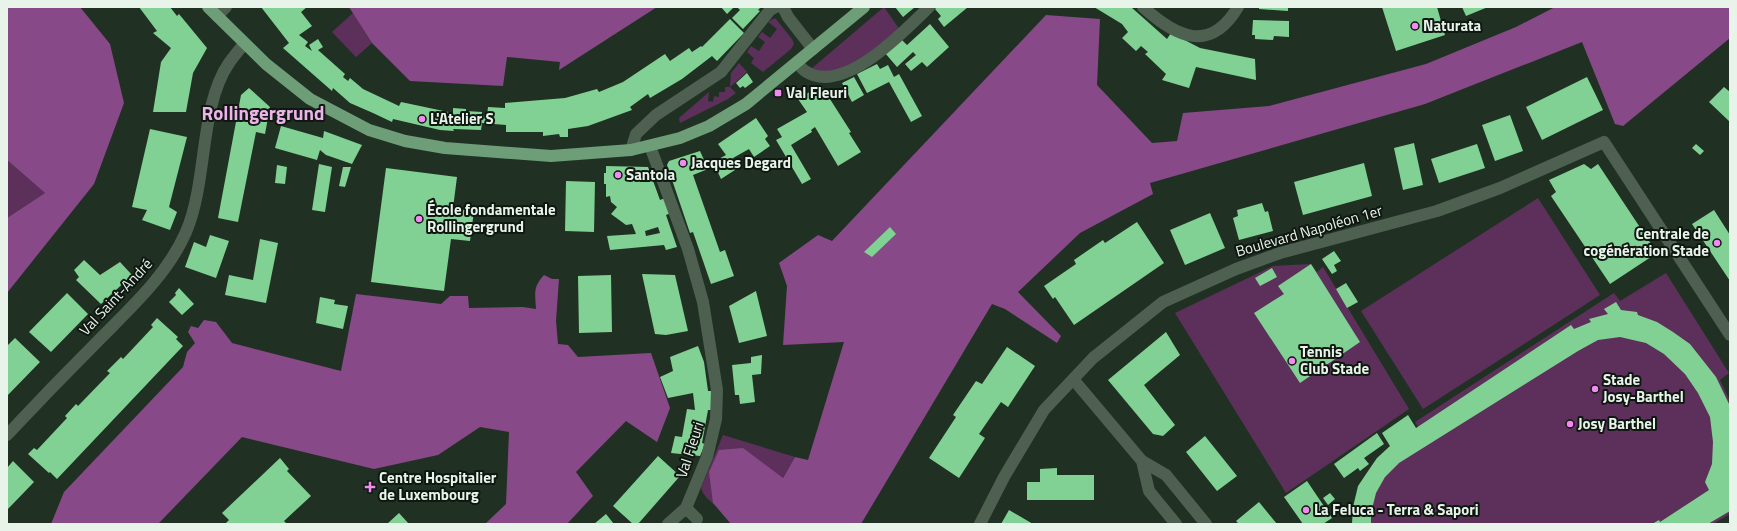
<svg xmlns="http://www.w3.org/2000/svg" width="1737" height="531" font-family="'Titillium Web',sans-serif">
  <style>
    .green { fill: #5d305c }
    .forest { fill: #884988 }
    .building { fill: #80d193; fill-rule: evenodd }
    .lines { fill: none; stroke-linecap: round; stroke-linejoin: round }
    .minor { stroke: #4e6151; stroke-width: 12 }
    .major { stroke: #6d9e77; stroke-width: 12 }
    .poi-dot { fill: #f38af2; stroke: #0f1711; stroke-width: 1.5 }
    .labels { text-anchor: middle; stroke-width: 4; stroke-linejoin: round; paint-order: stroke }
    .poi-label { font-size: 15px; font-weight: bold; fill: #e8f3ea; stroke: #0f1711; text-anchor: start }
    .street-label { font-size: 15px; fill: #e8f3ea; stroke: #0f1711 }
    .district-label { font-size: 19px; font-weight: bold; fill: #edb3eb; stroke: #0f1711 }
  </style>
  <rect width="100%" height="100%" fill="#203123"/>
  <!-- green -->
  <path class="green" d="M884,7L900,30C877,51 843,82 811,69Z
    M353,13L372,43L356,57L332,32Z
    M775,18L792,39L794,44L791,49L763,72L751,63L754,58L747,52L751,46L759,51L765,42L758,37L762,32L770,38L777,29L768,22Z
    M739,63L747,72L730,87L736,93L728,99L680,123L679,118L709,92L708,101L713,102L714,96L719,97V92H725V87H730L731,73Z
    M7,160L45,193L7,218Z
    M1538,198L1600,295L1423,409L1361,311Z
    M1311,264L1317,272L1323,267L1409,409L1286,493L1175,313L1273,266Z
    M1666,273L1729,373L1720,380L1730,401V514L1713,524H1352C1355,472 1378,454 1418,427L1415,422L1614,293L1620,301Z
    M723,435L795,457L757,522C740,515 707,508 701,488Z"/>
  <!-- forest -->
  <path class="forest" d="M7,7H80L110,44L124,103L94,184L7,293V218L45,193L7,160Z
    M349,7H657L559,70L560,62L507,57L503,86L410,81L372,43Z
    M1555,7H1730V38L1623,126L1615,124L1582,42L1425,104L1150,183L1153,194L1080,233L1018,292L1061,336L1057,343L1005,309L992,304L861,524H731L713,503L709,472L719,450L743,448L783,478L795,457L808,460L844,342L783,345L787,286L779,263L818,235L832,241L1046,15L1100,19L1097,85L1152,143L1177,141L1183,113L1269,106L1426,64L1516,27Z
    M544,275L552,279H559L556,321L558,344L568,345L578,357L651,353L670,408L657,442L626,421L576,472L593,496L567,524H485L506,504L509,432L480,427L438,455L374,469L242,437L158,524H51L64,492L183,367L187,352L195,343L188,332L191,326L198,328L204,320L216,322L232,343L341,371L356,294L441,304L450,296H468L469,308L523,307L536,309C535,293 533,287 544,275Z"/>
  <!-- building -->
  <path class="building" d="M139,7H170L177,16L179,14L207,48L193,73L186,112H153L161,62L171,48L153,33L157,31Z
    M261,7H307L301,12L312,26L299,35L308,42L305,46L312,51L309,45L318,39L323,47L318,50L345,74L343,77L348,81L350,78L363,89L399,106L401,102L453,113V108L466,109V111L482,112V115L487,116L488,107L505,108V103L565,98L597,89L599,92L623,82L665,54L670,61L689,48L692,52L701,46L702,47L730,19L744,33L717,61L712,56L682,79L650,98L648,94L630,107L632,110L588,126L568,129V137H560L559,134L543,136V132H506V125L482,123L481,130L453,129L454,131L440,130L393,119L392,122L373,113L350,103L333,88L332,91L283,48L289,43Z
    M721,7H734L727,14Z
    M737,7H761L758,10L760,11L743,29L732,18L740,10Z
    M895,7H915L903,17Z
    M937,7H968L944,27L938,19L941,16L935,9Z
    M1094,7H1131L1167,39L1171,33L1200,48L1255,59L1256,80L1196,67L1189,88L1162,80L1166,74L1145,54L1148,52L1141,46L1136,51L1122,38L1128,32L1122,24Z
    M1259,7H1288V11L1259,9Z
    M1382,7H1437L1445,35L1396,51Z
    M1462,7H1488L1466,16Z
    M1253,20L1289,21V37L1274,36L1273,40L1255,39V35H1252Z
    M930,24L949,47L927,67L922,62L911,71L905,64L916,55L913,52L897,67L885,53L901,39L907,45Z
    M877,64L880,69L888,65L894,77L899,74L922,116L911,122L889,82L867,93L857,74Z
    M747,73L753,82L745,88L743,86L740,88L736,83Z
    M854,77L864,95L852,102L842,83Z
    M1587,77L1603,110L1542,140L1526,107Z
    M821,85L851,132L849,133L861,152L838,166L815,127L811,130L812,132L791,145L811,179L802,184L776,140L782,137L777,129L807,112L798,99Z
    M1724,87L1730,92V122L1709,102Z
    M249,88L270,107L265,134L256,132L238,222L218,218L241,95Z
    M1510,115L1523,151L1495,161L1482,125Z
    M756,118L768,136L765,139L770,146L754,157L749,149L733,158L738,168L721,179L713,162L726,155L718,144Z
    M281,126L323,138L324,131L362,145L352,164L326,155L320,150L317,160L275,148Z
    M150,129L187,137L169,207L177,212L170,230L142,220L147,210L132,207Z
    M1414,143L1423,185L1403,190L1394,148Z
    M1477,144L1485,168L1439,183L1431,159Z
    M1696,144L1704,151L1700,155L1692,148Z
    M700,151L708,169L693,175L720,252L725,250L734,276L711,284L693,232L690,233L667,165L669,161Z
    M1364,163L1372,196L1303,215L1294,182Z
    M319,164L332,167L325,212L312,210Z
    M1584,164L1591,169L1598,164L1657,253L1610,284L1551,196L1556,192L1549,180Z
    M277,165L287,167L285,184L275,183Z
    M606,166L648,167L660,200L665,198L671,213L666,215L677,247L666,250L664,245L610,250L607,236L636,234L632,224L626,225L611,214L617,207L611,202L610,196L606,197V184H604V173H606ZM658,227L660,233L646,236L645,231Z
    M343,167H351L345,187L339,186Z
    M386,168L457,177L453,208L474,211L470,241L451,239L444,291L371,282Z
    M566,181L595,182L594,232L565,231Z
    M1262,203L1265,212L1268,211L1273,231L1239,240L1233,218L1238,216L1237,210Z
    M1714,210L1730,235V281L1692,224Z
    M1210,213L1225,248L1185,265L1170,230Z
    M1137,222L1164,263L1074,325L1055,297L1053,299L1044,286L1076,264L1074,260L1103,240L1105,243Z
    M890,227L896,234L872,257L864,252Z
    M210,235L229,241L216,278L185,267L194,242L206,247Z
    M260,239L278,243L266,303L225,295L229,275L253,280Z
    M1334,251L1341,261L1334,265L1337,271L1332,274L1322,259Z
    M84,260L100,275L120,262L132,275L101,304L76,280L79,277L74,270Z
    M1311,264L1360,342L1300,383L1254,313L1284,294L1278,286Z
    M1272,268L1277,277L1260,286L1255,278Z
    M642,274L675,275L688,331L666,335L655,334Z
    M611,275L612,332L579,333L578,276Z
    M1346,283L1358,302L1347,308L1336,289Z
    M179,288L194,304L182,315L169,302L176,295L175,293Z
    M756,291L767,336L739,343L729,306Z
    M67,293L88,314L51,352L29,332Z
    M320,297L335,300L334,304L348,306L343,329L316,323Z
    M1616,302L1621,310L1637,312L1638,315L1657,322L1673,332L1690,344L1716,377L1730,406V511L1708,524H1652L1659,520L1660,522L1709,490L1705,482L1712,464L1713,442L1710,417L1698,393L1685,374L1664,354L1646,343L1620,337L1598,340L1578,351L1399,463L1385,477L1376,493L1371,513V524H1352L1353,507L1358,486L1377,458L1390,446L1382,433L1408,415L1416,428L1571,325L1574,329L1591,322L1589,319L1608,314L1604,309Z
    M157,318L178,337L176,339L183,346L57,479L50,472L49,473L28,454L34,448L37,450L67,418L65,416L76,404L78,406L110,373L107,371L121,357L123,359L153,327L151,325Z
    M1166,332L1180,355L1144,385L1175,425L1163,436L1153,434L1108,380Z
    M15,338L40,362L7,396V346Z
    M698,346L704,362L708,391H711L713,410H708L702,443L705,444L700,456L671,453L675,436L682,437L687,409L695,410L693,393L668,398L660,377L673,371L670,357Z
    M1007,347L1035,366L1008,407L1001,402L979,434L985,438L959,478L929,458L956,417L953,415L976,381L982,384Z
    M762,355L761,374L752,375L755,402L740,404L739,395H735L732,365L751,363V357Z
    M1377,433L1384,444L1364,458L1369,464L1360,471L1358,468L1344,478L1334,464Z
    M1205,436L1237,476L1217,491L1186,452Z
    M658,456L680,476L638,524H633L613,506Z
    M280,458L289,469L287,471L311,496L284,521L287,524H225L229,520L222,513Z
    M13,461L34,482L7,510V468Z
    M1057,468V475H1094V500H1027V482H1040V469Z
    M1307,481L1332,518L1323,524H1303L1284,497Z
    M1330,493L1335,499L1328,505L1323,498Z
    M1259,502L1277,524H1239L1236,521Z
    M1009,510L1033,524H1001Z
    M399,513L409,524H387Z
    M606,514L614,524H594Z"/>
  <g class="lines">
    <!-- minor -->
    <path class="minor" d="M783,7L788,17L813,49
      M1143,7C1176,37 1210,54 1238,7
      M217,16L226,7
      M797,62C799,65 802,69 805,71C843,97 905,30 929,7
      M650,146L688,249L703,302L717,390L716,419L707,457L686,508L668,524
      M631,150L636,134L656,115L721,72L770,10L776,7
      M1073,379L1142,461L1166,475L1206,524
      M7,435C36,404 65,374 95,344C128,310 167,276 186,232C208,181 199,107 229,63C234,56 239,50 244,44
      M1142,461L1149,491L1176,524
      M686,508L697,519
      M980,524L1004,477L1044,410L1093,358L1163,302L1236,269L1280,253L1437,211L1500,188L1604,142L1730,335"/>
    <!-- major -->
    <path class="major" d="M208,7L266,64L310,99L369,130L405,141L445,148L551,156L631,150L680,138L709,126L746,104L864,7"/>
  </g>
  <!-- markers -->
  <g class="poi-dot">
    <circle cx="1415" cy="26" r="4"/>
    <rect x="774" y="89" width="8" height="8" rx="2"/>
    <circle cx="422" cy="119" r="4"/>
    <circle cx="683" cy="163" r="4"/>
    <circle cx="618" cy="175" r="4"/>
    <circle cx="419" cy="219" r="4"/>
    <circle cx="1717" cy="243" r="4"/>
    <circle cx="1292" cy="361" r="4"/>
    <circle cx="1595" cy="389" r="4"/>
    <circle cx="1570" cy="424" r="4"/>
    <path d="M368 481h4v4h4v4h-4v4h-4v-4h-4v-4h4z"/>
    <circle cx="1306" cy="510" r="4"/>
  </g>
  <g class="labels">
    <!-- poi labels -->
    <g class="poi-label">
      <text x="1423" y="31">Naturata</text>
      <text x="786" y="98">Val Fleuri</text>
      <text x="430" y="124">L'Atelier S</text>
      <text x="691" y="168">Jacques Degard</text>
      <text x="626" y="180">Santola</text>
      <text x="427" y="215">École fondamentale<tspan x="427" dy="17">Rollingergrund</tspan></text>
      <text x="1709" y="239" text-anchor="end">Centrale de<tspan x="1709" dy="17">cogénération Stade</tspan></text>
      <text x="1300" y="357">Tennis<tspan x="1300" dy="17">Club Stade</tspan></text>
      <text x="1603" y="385">Stade<tspan x="1603" dy="17">Josy-Barthel</tspan></text>
      <text x="1578" y="429">Josy Barthel</text>
      <text x="379" y="483">Centre Hospitalier<tspan x="379" dy="17">de Luxembourg</tspan></text>
      <text x="1314" y="515">La Feluca - Terra &amp; Sapori</text>
    </g>
    <!-- street labels -->
    <g class="street-label">
      <text transform="translate(1309 231) rotate(-16)" y="5">Boulevard Napoléon 1er</text>
      <text transform="translate(116 297) rotate(-47)" y="5">Val Saint-André</text>
      <text transform="translate(690 450) rotate(-72)" y="5">Val Fleuri</text>
    </g>
    <!-- district labels -->
    <g class="district-label">
      <text x="263" y="120">Rollingergrund</text>
    </g>
  </g>
  <!-- border -->
  <rect width="1737" height="531" fill="none" stroke="#e8f3ea" stroke-width="16"/>
</svg>
